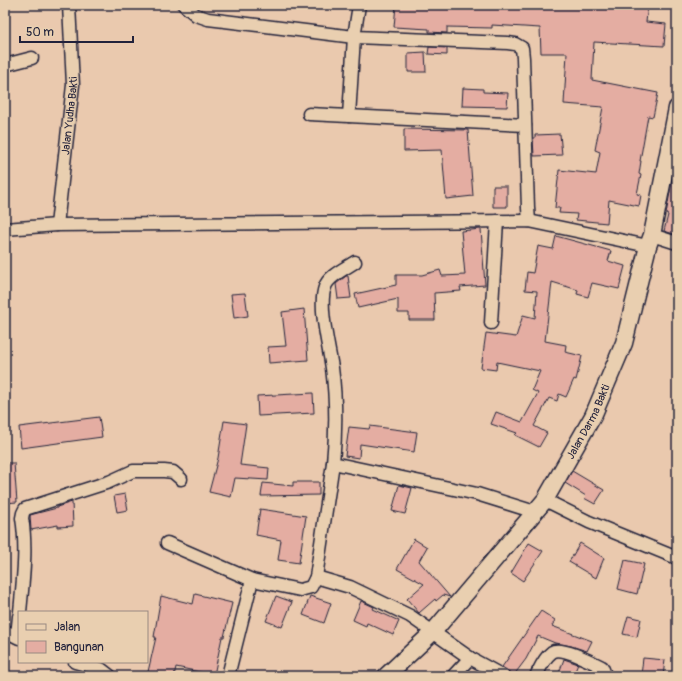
<svg xmlns="http://www.w3.org/2000/svg" width="682" height="681" font-family="Pangolin,sans-serif">
  <style>
    .building { fill: #e4ada2; stroke: #22223b }
    .lines { fill: none; stroke-linecap: round; stroke-linejoin: round }
    .minor-casing { stroke: #22223b; stroke-width: 15 }
    .tertiary-casing { stroke: #22223b; stroke-width: 19 }
    .minor { stroke: #e9cfb0; stroke-width: 12 }
    .tertiary { stroke: #e9cfb0; stroke-width: 16 }
    .labels { text-anchor: middle; stroke-width: 4; stroke-linejoin: round; paint-order: stroke }
    .street-label { font-size: 11px; fill: #22223b; stroke: #e9cfb0 }
  </style>
  <rect width="100%" height="100%" fill="#eac9ae"/>
  <filter id="ink" filterUnits="userSpaceOnUse"><feTurbulence type="fractalNoise" baseFrequency=".025" numOctaves="2"/><feDisplacementMap in="SourceGraphic" scale="8" xChannelSelector="R" yChannelSelector="G"/><feConvolveMatrix kernelMatrix="1 2 1 2 8 2 1 2 1" color-interpolation-filters="sRGB"/></filter>
  <g filter="url(#ink)">
    <!-- building -->
    <path class="building" d="M396,5L439,6V7H478V5H502L539,7V5H648L646,22L666,24L664,46L594,42L592,80L658,93L653,117L648,116L640,161H641L639,174L641,175L637,194L641,195L639,206L609,200L607,223L576,220L577,214L559,213L560,208H555L559,170L596,174L600,152L595,150L603,107L564,104L567,53H541L540,28L492,25V28L447,27V33L429,32V29L394,27Z
      M429,47L447,48V55L428,54Z
      M425,52L426,72H408V53Z
      M463,88L483,89V92L508,93L507,107L462,106Z
      M404,129L468,130L473,196L446,199L442,150L404,151Z
      M560,134L562,155L534,156L533,138H535V135Z
      M673,176H677V235L664,231L668,215L666,214Z
      M493,186H507V207H493Z
      M481,229L485,285L460,287L461,291L434,293L435,320H409V313H398V299L358,308L355,294L396,285V275H422L440,270L442,276L465,275L461,231Z
      M556,236L611,251L608,261L625,266L619,289L592,283L588,297L577,294L578,290L552,282L545,341L566,345L565,352L582,356L576,380L574,379L566,397L559,394L557,401L549,398L534,426L547,433L539,447L515,435L517,433L491,424L496,412L522,422L538,393L532,390L540,371L497,362L496,370L481,368L486,333L516,337L523,315L535,318L537,291L525,290L527,272L533,273L538,246L553,249Z
      M346,276H348L351,298L338,299L336,284Z
      M245,293L248,316L234,318L231,294Z
      M304,309L308,360L269,363L268,347L286,346L282,312Z
      M313,393L314,413L258,416L257,396Z
      M99,417L102,437L21,448L19,427Z
      M224,421L246,424L240,465L269,468L268,480L235,478L231,497L209,492L218,458Z
      M370,426L417,432L414,452L360,444L359,458L345,456L349,427L369,429Z
      M5,463H14L17,502L5,503Z
      M572,471L604,490L595,504L584,498L586,496L565,483Z
      M293,482H319V495L261,496L263,483L293,486Z
      M399,485L412,488L405,514L392,511Z
      M125,494L128,510L117,512L114,496Z
      M72,502L73,526L58,527V525L31,530L30,515L57,508V507Z
      M260,509L306,516L299,563L278,560L281,540L256,535Z
      M414,539L427,547L419,561L450,597L443,595L436,601L435,599L419,613L407,599L424,584L397,569Z
      M529,543L543,551L523,581L511,573Z
      M580,543L604,558L596,578L569,562Z
      M625,560L644,564L637,594L618,589Z
      M195,594L232,603L224,637H222L214,675L176,667L174,676H147L156,637H154L161,596L193,604Z
      M276,596L292,602L282,627L266,621Z
      M310,596L331,603L324,623L303,615Z
      M361,601L374,607L373,609L399,621L393,635L367,623L366,626L353,620Z
      M541,611L555,620L552,626L592,641L587,651L571,646L555,643L538,636L526,659L514,675L502,667Z
      M628,616L641,619L637,637L623,634Z
      M643,658L665,660L663,676H641Z
      M564,659L578,664L573,676H558Z"/>
    <g class="lines">
      <defs>
        <g id="minor">
          <path d="M184,5L196,15L208,19L354,37L508,43L515,44L522,48L523,58L528,208L529,221"/>
          <path d="M5,65L32,58"/>
          <path d="M309,114L525,125"/>
          <path d="M349,116L354,37L359,5"/>
          <path id="s1" d="M57,225L73,85L69,5"/>
          <path d="M5,229L57,225L529,221L648,246"/>
          <path d="M652,235L677,243"/>
          <path d="M355,262C346,268 328,276 325,287C318,306 329,347 332,368C336,398 336,433 333,463L477,494L535,512"/>
          <path d="M491,323L497,221"/>
          <path d="M333,463L316,577L350,587L410,616L470,658L503,676"/>
          <path d="M545,500L589,522L677,558"/>
          <path d="M167,543L252,580L300,590L311,587L316,577"/>
          <path d="M20,612C23,580 27,549 22,518L23,513L25,509L109,482L133,471H164L173,472L181,479"/>
          <path d="M5,631L19,638"/>
          <path d="M17,636L19,616"/>
          <path d="M75,662L101,669L110,676"/>
          <path d="M228,676L252,580"/>
          <path d="M453,676L470,658"/>
          <path d="M536,676C540,668 544,658 552,652C561,646 592,662 602,667L604,672L603,676"/>
        </g>
        <g id="tertiary">
          <path id="s2" d="M386,676L433,632L545,500L593,416L624,343L648,246L652,235L677,108"/>
        </g>
      </defs>
      <!-- minor casing -->
      <use href="#minor" class="minor-casing"/>
      <!-- tertiary casing -->
      <use href="#tertiary" class="tertiary-casing"/>
      <!-- minor -->
      <use href="#minor" class="minor"/>
      <!-- tertiary -->
      <use href="#tertiary" class="tertiary"/>
    </g>
  </g>
  <g class="labels">
    <!-- street labels -->
    <g class="street-label">
      <text dy="4" stroke="none"><textPath href="#s1" startOffset="110">Jalan Yudha Bakti</textPath></text>
      <text dy="4" stroke="none"><textPath href="#s2" startOffset="327">Jalan Darma Bakti</textPath></text>
    </g>
  </g>
  <!-- margin -->
  <rect width="682" height="681" fill="none" stroke="#e9cfb0" stroke-width="20"/>
  <rect x="10" y="10" width="662" height="661" fill="none" stroke="#22223b" stroke-width="1.5" filter="url(#ink)"/>
  <!-- legend -->
  <rect x="18" y="611" width="130" height="52" fill="#e9cfb0" stroke="#998a81"/>
  <rect x="26" y="624" width="20" height="6" fill="#e9cfb0" stroke="#998a81"/>
  <text x="54" y="631" font-size="12" fill="#22223b">Jalan</text>
  <rect x="26" y="641" width="20" height="12" fill="#e4ada2" stroke="#998a81"/>
  <text x="54" y="651" font-size="12" fill="#22223b">Bangunan</text>
  <!-- scale -->
  <path d="M20 36v6h113v-6" fill="none" stroke="#22223b" stroke-width="2"/>
  <text x="26" y="36" font-size="12" fill="#22223b" stroke="#e9cfb0" stroke-width="3" paint-order="stroke">50 m</text>
</svg>
